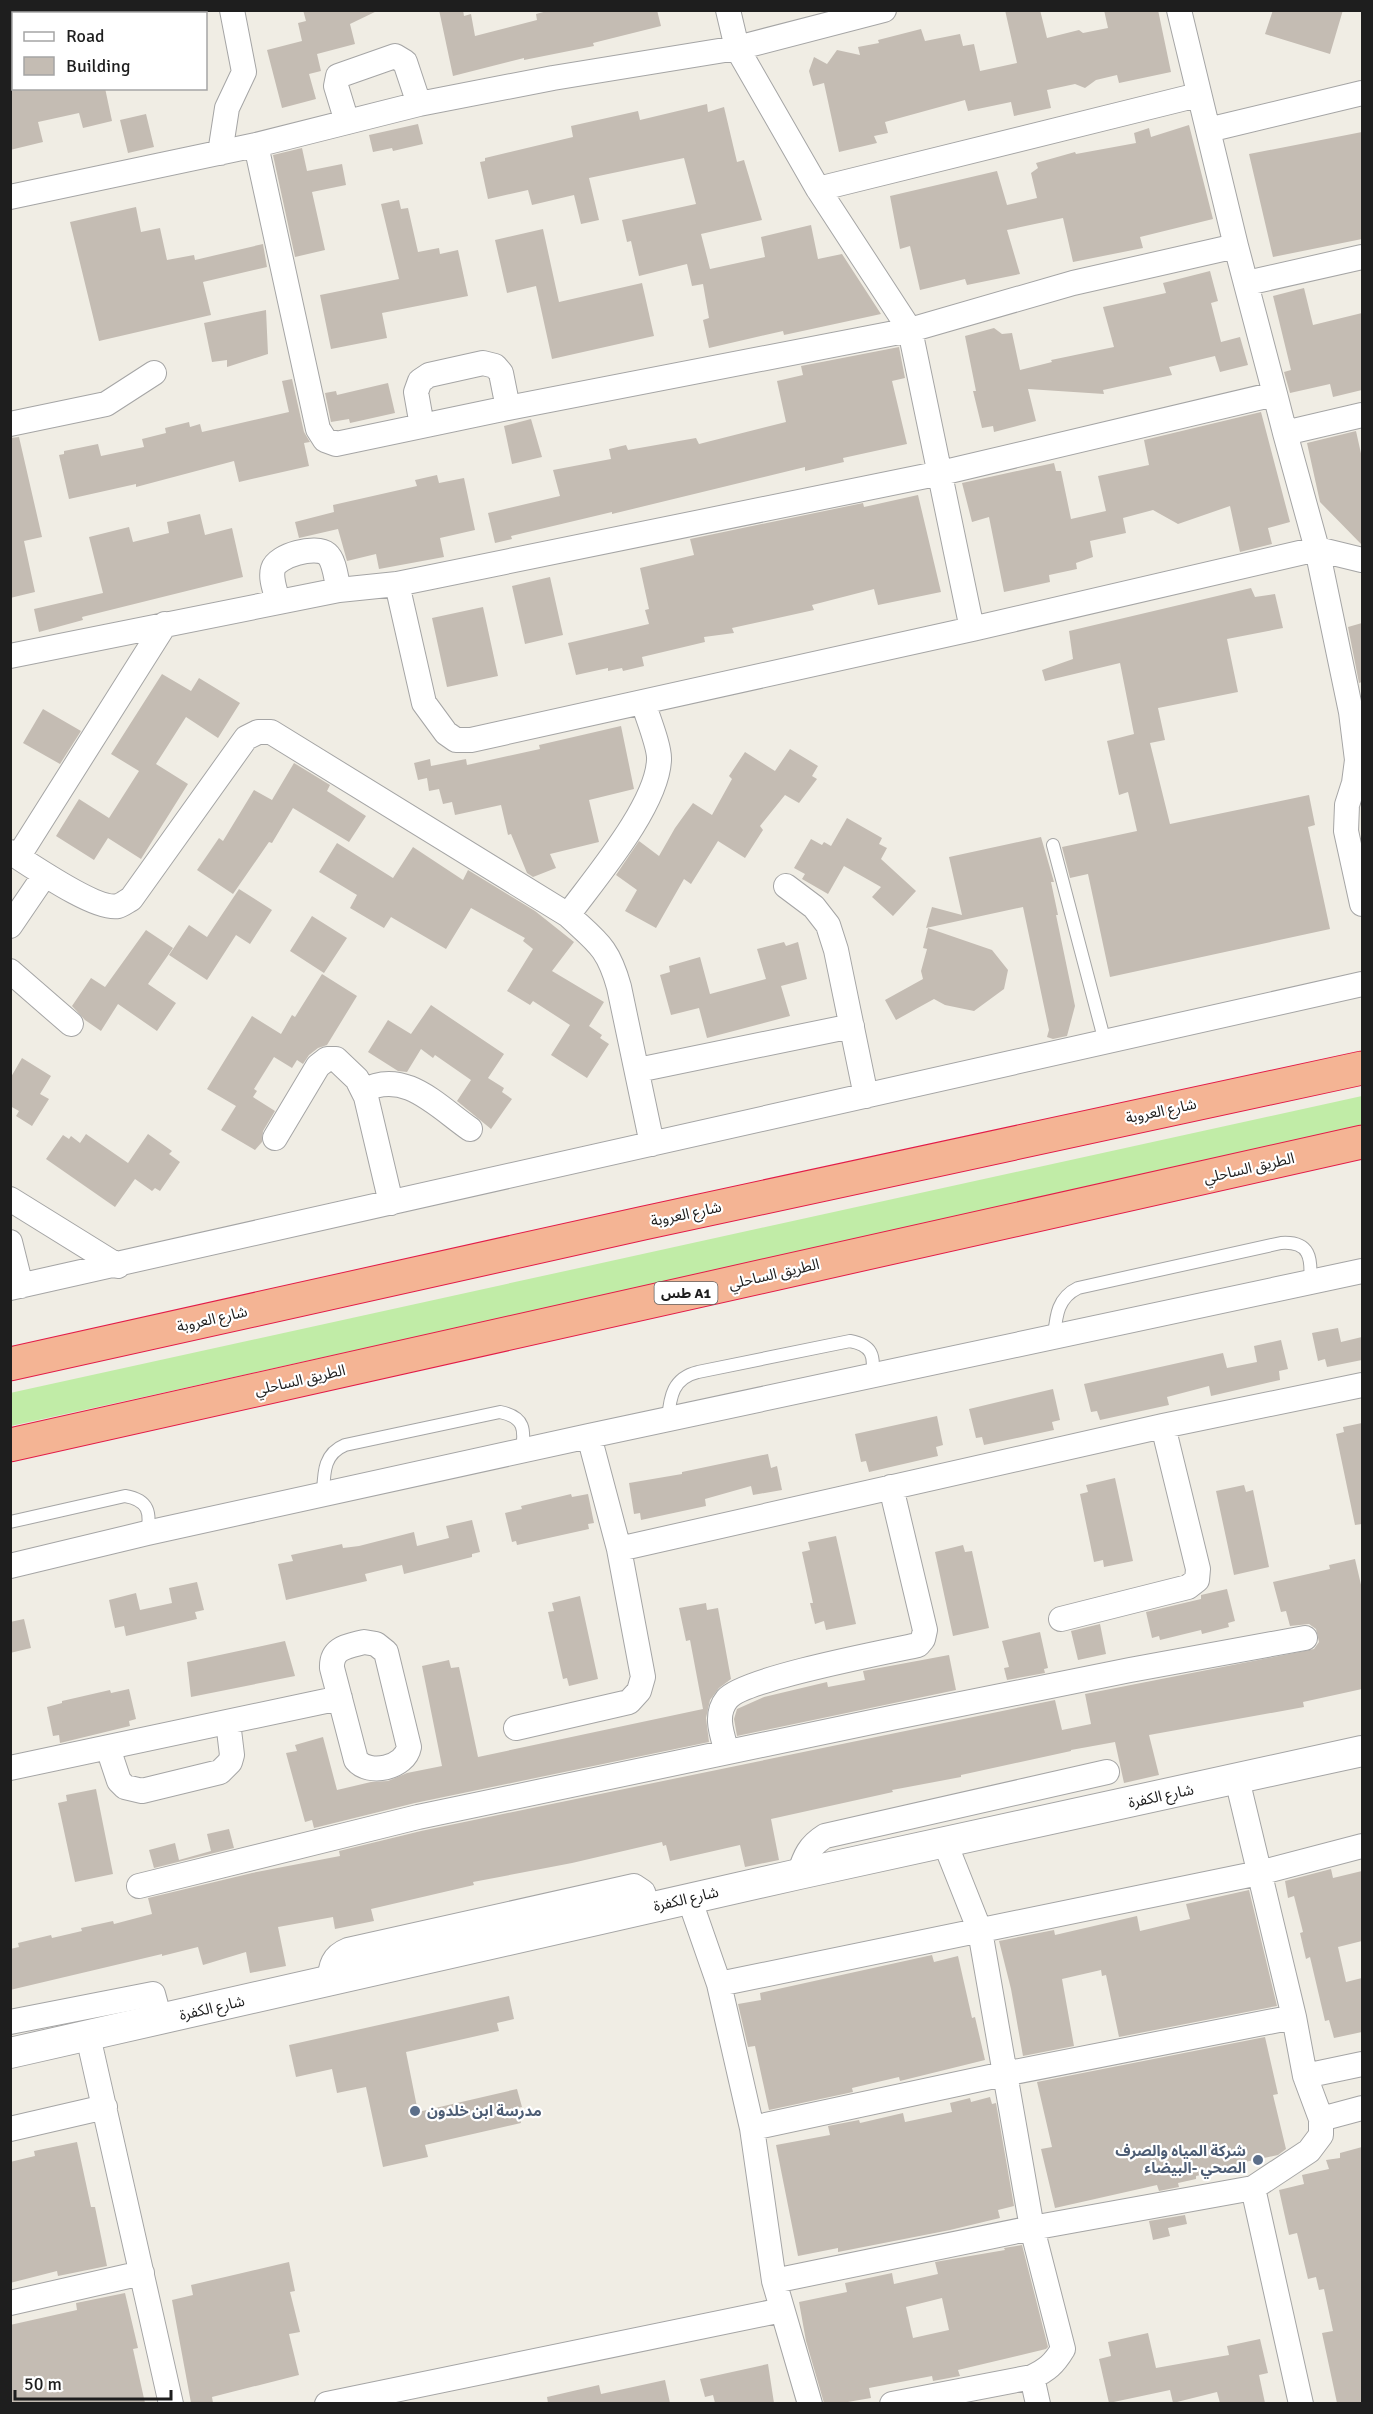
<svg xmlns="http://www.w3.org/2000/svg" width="1373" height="2414" font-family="Signika,'Noto Sans Arabic',sans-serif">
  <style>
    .grass { fill: #c1eca7 }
    .building { fill: #c4bcb3; fill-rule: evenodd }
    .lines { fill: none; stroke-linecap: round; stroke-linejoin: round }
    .service-casing { stroke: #a5a5a5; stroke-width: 14 }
    .minor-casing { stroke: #a5a5a5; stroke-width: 26 }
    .tertiary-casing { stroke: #a5a5a5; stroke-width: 32 }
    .trunk-casing { stroke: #e21c48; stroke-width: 35 }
    .service { stroke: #fff; stroke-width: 12 }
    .minor { stroke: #fff; stroke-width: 24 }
    .tertiary { stroke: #fff; stroke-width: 30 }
    .trunk { stroke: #f4b494; stroke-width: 33 }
    .service-dot { fill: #5c6f8a; stroke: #fff; stroke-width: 2 }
    .labels { text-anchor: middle; stroke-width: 4.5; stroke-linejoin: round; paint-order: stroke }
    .shield { fill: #fff; stroke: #626262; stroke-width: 1.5 }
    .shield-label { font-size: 14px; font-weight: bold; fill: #1e1e1e }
    .street-label { font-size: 15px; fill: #1e1e1e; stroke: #fff }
    .service-label { font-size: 15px; font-weight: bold; fill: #4e5e75; stroke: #fff; text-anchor: start }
  </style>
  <rect width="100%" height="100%" fill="#f0ede4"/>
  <!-- grass -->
  <path class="grass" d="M1362,1096V1129L11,1426L10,1393Z"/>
  <!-- building -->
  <path class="building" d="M303,10H379L350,24L355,44L317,54L321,71L309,74L316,99L282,108L267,50L302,41L298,23L306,21Z
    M439,10H463L464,16L471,14L475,36L537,20L536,14L551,10H657L661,26L593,43L594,46L524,60V58L453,76Z
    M1005,10H1040L1047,38L1079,30L1083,33L1108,28L1104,10H1158L1171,72L1119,83L1117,75L1096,80L1085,88L1075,84L1047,90L1051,108L1014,116L1011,102L968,111L965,100L885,122L888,133L874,136L877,143L839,152L824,83L813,86L809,71L814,57L827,64L837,50L860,55L858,47L879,43L878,40L921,29L925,41L960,34L963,46L974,44L980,71L1017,63Z
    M1273,10H1343L1330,54L1265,34Z
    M22,88H105L112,121L83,128L79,113L38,122L43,142L10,150V91Z
    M707,104L708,112L724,107L737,162L744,160L762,220L701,234L710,269L765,257L761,237L811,225L818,259L842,254L881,314L784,335L783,331L709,348L703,320L709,318L703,284L692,286L687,264L639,276L631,241L627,242L622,220L696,204L684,158L589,178L599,220L581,224L574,195L532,205L528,190L488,199L480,162L485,161V158L573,137L571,126L638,111L640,120Z
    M146,114L154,147L128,153L120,120Z
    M418,124L423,144L393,151L392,148L373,152L369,135Z
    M1189,125L1213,219L1140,237L1143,248L1073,262L1063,218L1007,230L1020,274L967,285L965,279L920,290L910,246L900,249L890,196L997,171L1007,205L1037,198L1031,173L1038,168L1036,163L1075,152L1076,154L1136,143L1134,133L1149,128L1151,137Z
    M1362,132V239L1273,257L1249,154Z
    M302,148L307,171L342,164L346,185L312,192L325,250L295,257L273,155Z
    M399,200L401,209L408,208L418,252L439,248L440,254L458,250L468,296L382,313L387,338L331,349L320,295L399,279L381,204Z
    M136,207L141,232L160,228L167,260L194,255L195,260L263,244L267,267L203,282L211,315L99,341L70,222Z
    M543,229L559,302L642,283L654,336L552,359L536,286L507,293L495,240Z
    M1210,271L1218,301L1211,303L1221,342L1240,337L1248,365L1220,372L1215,356L1169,367L1172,375L1103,390L1104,394L1028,389L1036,421L994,432L993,426L982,428L973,391H976L965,336L994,328L1002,334L1012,333L1020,370L1052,362L1051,360L1114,347L1103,307L1166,293L1163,283Z
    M1304,288L1313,325L1362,313V390L1333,397L1330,384L1290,393L1284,372L1291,370L1273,296Z
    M266,310L268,354L227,367V360L212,362L204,323Z
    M899,347L905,378L892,381L907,444L843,458L844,462L805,471V467L612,514V512L511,536L512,539L495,543L488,513L560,496L553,470L611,459L609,449L626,445L628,450L696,438L699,444L786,422L777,381L803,375L801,366Z
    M292,379L304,432L310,442L304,443L309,466L239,482L234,461L136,487V484L69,499L59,455L64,454V451L98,444L101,456L144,447L142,439L166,433L165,428L189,422L190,427L200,424L202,432L289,412L282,381Z
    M388,383L395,413L350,423L349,419L331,422L325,393L336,391L337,395Z
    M1261,412L1290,522L1268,528L1272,544L1240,552L1230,506L1178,524L1153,510L1123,518L1126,533L1090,541L1093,557L1076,563L1077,569L1049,575L1050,582L1004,592L989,517L972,522L962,483L1054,463L1056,471H1061L1071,519L1106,511L1098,476L1149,465L1144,440Z
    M531,419L542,457L512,464L504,426Z
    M1356,431L1362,458V545L1320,502L1307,443Z
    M19,437L42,537L24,541L35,592L10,598V438Z
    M437,475L439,483L464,478L475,530L440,538L444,557L379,569L376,554L347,561L338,529L299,538L295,522L334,512L333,505L417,486L415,480Z
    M918,495L941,592L878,605L874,589L812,605L814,610L732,628L734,633L704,637L705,642L642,657L644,666L623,671L622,668L608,671V668L576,675L568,643L649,624L645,610L649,609L640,568L694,555L690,539L863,503L864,507Z
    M200,514L205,535L232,528L243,577L82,617L83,620L39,632L34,609L103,593L89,537L129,527L133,542L169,533L167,522Z
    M550,577L563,635L525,644L512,586Z
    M1251,588L1255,597L1275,594L1283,628L1227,639L1238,692L1158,708L1165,740L1150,743L1170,824L1309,795L1315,825L1308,827L1330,929L1110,977L1088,874L1070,878L1062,847L1137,831L1128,792L1119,795L1107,741L1134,734L1120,663L1045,681L1042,670L1073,659L1069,631Z
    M483,607L498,676L447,687L432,618Z
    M1362,623V682L1359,683L1348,627Z
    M162,674L191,691L199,678L240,703L218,738L186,717L156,764L188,784L141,859L108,838L94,860L56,836L79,799L109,818L139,771L111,754Z
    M43,709L81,731L60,764L23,743Z
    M621,726L634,789L589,800L599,842L550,854L556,868L533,877L527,873L511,834L508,835L501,805L455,815L452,802L443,804L439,789L429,791L427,778L418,780L414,763L430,759L431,766L466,759L467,765L540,749L539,745Z
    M790,749L818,766L812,776L817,779L799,803L785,795L760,826L763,830L745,858L718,841L691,884L684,879L656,928L625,911L637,890L616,875L639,841L659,856L675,828L693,803L712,815L732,779L729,776L745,752L775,771Z
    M294,763L330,785L327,791L366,816L349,842L293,808L272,843L269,842L233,894L197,870L219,838L223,841L254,790L272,800Z
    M847,818L882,838L879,844L887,848L881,859L916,891L893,916L872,897L881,887L844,866L828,894L802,879L805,874L794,868L811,839L822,845L824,842L831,846Z
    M1041,837L1054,882H1051L1058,915H1056L1075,1006L1067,1036L1053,1039L1047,1037L1049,1030L1023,907L926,928L932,907L962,915L949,857Z
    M337,843L393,878L413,847L463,880L468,870L535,911L574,942L552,971L604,1002L589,1026L602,1035L600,1038L609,1044L587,1078L551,1055L570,1025L533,1001L530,1005L507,991L533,949L523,941L525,938L471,908L446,949L391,917L384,928L350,908L357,895L319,872Z
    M239,889L272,910L250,944L236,935L207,980L169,955L189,925L207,937Z
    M312,916L347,938L324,973L290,951Z
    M928,928L992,950L1008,970L1004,989L974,1011L945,1005L934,999L896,1020L885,1000L923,979L921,971L927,949L923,948Z
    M146,930L173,948L148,984L176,1003L157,1031L118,1004L101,1031L85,1020L72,1006L91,978L105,987Z
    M784,942L786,946L798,942L807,979L781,986L790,1016L707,1038L699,1008L671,1015L660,975L670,972L669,966L700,957L710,994L766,979L757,949Z
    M322,974L357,996L327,1045L318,1048L309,1055L303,1064L297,1060L292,1068L274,1057L254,1089L257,1091L253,1097L275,1111L263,1131L262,1142L255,1150L221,1130L236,1106L207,1089L252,1016L281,1034L292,1015L295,1017Z
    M431,1005L504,1054L488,1078L504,1088L502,1092L512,1099L491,1129L457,1101L471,1080L435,1055L433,1058L421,1049L407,1072L398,1071L368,1052L388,1020L411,1034Z
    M22,1058L51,1076L40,1094L49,1099L32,1126L16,1116L19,1111L10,1106L11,1077Z
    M86,1134L128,1163L148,1134L172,1151L169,1154L180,1162L160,1191L155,1188L152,1191L135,1179L115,1207L46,1159L63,1135L69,1139L71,1136L80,1143Z
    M1338,1328L1341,1342L1362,1337V1360L1327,1367L1325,1359L1318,1361L1312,1333Z
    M1281,1340L1288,1369L1279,1371L1280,1380L1211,1396L1209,1386L1167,1397L1169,1405L1100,1420L1097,1411L1091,1412L1084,1384L1223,1353L1227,1368L1257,1362L1254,1346Z
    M1053,1389L1060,1420L1052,1422L1054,1430L984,1445L982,1437L976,1438L969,1409Z
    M937,1416L943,1445L936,1447L938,1456L869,1472L866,1461L861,1462L855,1434Z
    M1362,1423V1524L1355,1525L1336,1434L1344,1432L1343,1427Z
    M768,1454L771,1468L777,1466L782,1490L753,1495L751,1486L705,1499L706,1506L641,1520L640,1513L634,1514L629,1483L682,1474V1472Z
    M1115,1478L1133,1561L1104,1567L1103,1560L1094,1562L1080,1494L1088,1492L1086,1485Z
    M1244,1485L1246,1492L1253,1490L1269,1567L1234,1575L1216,1491Z
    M571,1494L572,1497L588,1494L594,1523L588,1524L589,1529L517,1545L516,1541L512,1542L505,1513L522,1509L521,1506Z
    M472,1520L480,1552L472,1554V1557L404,1574L402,1565L365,1574L367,1581L286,1600L278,1564L293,1561L291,1555L342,1544L343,1548L359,1546L414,1532L417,1546L449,1538L446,1526Z
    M836,1536L856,1624L826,1630L824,1621L815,1624L810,1603H813L802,1552L810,1550L808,1542Z
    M963,1545L965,1552L972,1551L989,1628L953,1636L935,1552Z
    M1355,1559L1362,1589V1689L1303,1702L1304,1707L1149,1735L1159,1775L1124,1783L1115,1742L1071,1750V1751L961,1775V1777L892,1790L893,1792L771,1819L779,1860L745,1867L740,1845L670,1861L666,1845L663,1846L662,1842L572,1863L473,1882L474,1885L371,1909L374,1921L335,1929L333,1917L278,1927L286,1966L250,1973L246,1952L203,1965L198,1947L162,1956V1954L10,1990V1949L19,1947L18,1943L51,1935L52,1938L82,1931L81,1928L113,1921L114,1924L152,1914L148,1898L252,1873L340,1856L339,1851L421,1831L1055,1700L1062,1730L1091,1724L1085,1694L1314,1649L1319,1642L1316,1629L1309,1624L1290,1626L1286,1611L1281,1612L1273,1582L1330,1569L1329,1565Z
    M197,1582L204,1610L195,1612L197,1619L126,1636L124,1626L115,1628L109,1600L136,1593L140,1610L172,1603L169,1588Z
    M1227,1589L1235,1621L1228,1623L1229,1627L1202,1634L1201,1630L1160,1640L1159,1636L1152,1638L1146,1612L1201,1599V1595Z
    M580,1596L598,1679L569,1686L567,1678L563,1679L548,1612L554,1611L552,1603Z
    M706,1603L707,1610L718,1608L731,1679L719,1688L710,1700L706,1718L709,1742L415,1803L314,1828L312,1820L305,1822L286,1753L297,1751L295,1745L323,1737L337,1790L371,1782L388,1781L407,1773L442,1766L422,1666L449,1660L451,1668L459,1667L478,1757L703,1709L690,1640L686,1641L679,1608Z
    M24,1619L31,1648L10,1653V1622Z
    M1100,1624L1106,1654L1078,1660L1071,1631Z
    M1040,1632L1048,1668L1044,1669L1045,1673L1007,1680L1004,1668L1009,1667L1002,1641Z
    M285,1641L295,1676L191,1697L187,1662Z
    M949,1655L956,1690L737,1736L734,1719L737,1709L764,1697L827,1682L828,1687L865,1680L863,1671Z
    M129,1689L136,1719L129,1721L130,1726L60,1743L59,1735L53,1736L47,1707L62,1703V1701L110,1690L111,1693Z
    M96,1789L113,1874L75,1882L58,1803L67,1801L66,1795Z
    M229,1829L234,1848L154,1868L149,1850L175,1843L179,1860L211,1851L207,1834Z
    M1331,1869L1333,1878L1362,1871V1941L1338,1947L1346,1982L1362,1978V2032L1334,2038L1329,2020L1325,2021L1310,1957L1306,1959L1300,1933L1303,1932L1294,1896L1288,1898L1285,1881Z
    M1249,1890L1277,2006L1119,2037L1106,1975L1102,1976L1101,1970L1062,1979L1074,2046L1023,2056L1011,1989L999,1941L1054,1930L1055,1935L1137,1916L1140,1931L1190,1919L1186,1904Z
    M932,1955L934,1962L958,1956L972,2018L975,2017L985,2060L900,2081L899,2077L852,2088L853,2092L769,2110L755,2046L748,2047L738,2004L761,2000L760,1993Z
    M509,1996L514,2019L497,2023L499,2031L406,2052L418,2112L517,2089L522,2107L517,2108L521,2123L425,2145L428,2157L383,2167L366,2087L337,2093L332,2069L296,2077L289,2045Z
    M1265,2037L1278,2094L1273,2095L1286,2149L1278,2155L1245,2162L1246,2165L1196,2176V2179L1178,2183L1179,2187L1159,2191L1157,2185L1055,2208L1041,2149L1052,2147L1037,2082Z
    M990,2097L992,2104L996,2103L1014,2206L998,2210L1000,2218L950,2230L838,2252V2248L798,2256L776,2145L830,2135L828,2126L859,2120L860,2123L903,2113L905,2122L952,2112L950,2103L970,2098L971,2102Z
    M77,2142L91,2207H95L107,2266L58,2276L57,2271L10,2283V2162L35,2156L34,2151Z
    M1362,2147V2403H1337L1322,2333L1333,2331L1324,2289L1319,2290L1316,2277L1308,2279L1297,2233L1289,2235L1279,2190L1304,2184L1302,2175L1329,2169L1326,2160L1340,2158V2153Z
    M1185,2215L1187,2224L1168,2228L1170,2236L1153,2240L1149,2221Z
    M1022,2245L1048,2347L1046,2349L958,2370L960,2376L933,2381L932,2376L869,2388L871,2398L842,2403H824L806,2341L799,2302L847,2292L845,2283L892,2273L894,2284L938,2274L935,2262L1005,2250L1004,2248ZM942,2298L949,2330L913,2338L906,2307Z
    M289,2262L295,2291L290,2292L300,2332L289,2334L299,2375L212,2397L213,2403H191L172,2300L193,2295L191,2285Z
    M125,2293L138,2348L133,2349L145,2403H10V2325L77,2310L76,2303Z
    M1148,2333L1156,2368L1229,2355L1227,2346L1260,2339L1268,2373L1259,2375L1265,2403H1220L1217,2392L1173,2403L1170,2390L1109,2403L1099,2359L1111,2356L1108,2342Z
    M768,2364L774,2403H715L713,2395L705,2397L700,2379Z
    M665,2380L670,2403H548L547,2397L599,2385L601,2394Z"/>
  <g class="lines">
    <defs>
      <path id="service" d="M112,14L113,10
        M10,58L14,57
        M1053,845L1105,1042
        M1054,1337C1056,1317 1057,1298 1078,1288L1281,1243C1310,1241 1312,1258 1310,1282
        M668,1419C670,1396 673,1378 698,1372L850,1341C872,1345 875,1356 872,1375
        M323,1495C324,1474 323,1454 345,1445L500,1412C525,1417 525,1430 522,1451
        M10,1522L125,1496C149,1500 151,1513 147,1533"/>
      <path id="minor" d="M728,10L737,48L818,189L910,330L972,629L1317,549L1362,560
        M347,122L336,86L338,76L395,56L405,62L419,104
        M1208,130L1362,93
        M256,145L318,429L325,440L336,444L508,408L910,330L1073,283L1236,246L1179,10
        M220,153L227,108L244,72L232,10
        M818,189L1198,95
        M10,197L256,145L419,104L553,78L737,48L884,10
        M1236,246L1275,394
        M1247,283L1362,257
        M10,424L106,404L154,373
        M422,426L416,392L420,381L429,375L483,363L495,366L501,373L508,408
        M1285,433L1317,549L1351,712L1357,760L1354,783L1347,805L1346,831L1362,904
        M397,584L424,703L446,733L456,740H471L972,629
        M278,602C276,592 270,579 273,569C277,555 316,545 327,554C335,561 336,580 339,590
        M10,656L339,590L397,584L941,473L1275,394L1285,433L1362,415
        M10,852C31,865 96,911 118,906C122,905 127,901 131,899L246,738L258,732H271L568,915C597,942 608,947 619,987L652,1144
        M18,857L165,624
        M786,886L814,907L828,925L836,950L866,1096
        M568,915C595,878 657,806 659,760C660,747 647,716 643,702
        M10,926L44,876
        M10,971L71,1024
        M638,1070L852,1026
        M363,1091C404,1068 437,1106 470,1129
        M275,1138L318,1066L327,1059H336L357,1079L366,1097L391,1203
        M10,1199L118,1266
        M10,1242L21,1286
        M10,1288L1362,984
        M619,1549L1163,1426L1362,1385
        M10,1566L147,1533L589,1436L1362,1271
        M1061,1619L1188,1587L1197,1580L1198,1569L1163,1426
        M364,1642L376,1644L386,1652L409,1747C405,1768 369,1776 356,1760L332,1668C331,1647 349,1646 364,1642Z
        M516,1728L629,1702L639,1691L643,1677L619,1549L589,1436
        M108,1748L119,1781L125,1787L142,1791L220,1772L230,1762L232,1755L228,1722
        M727,1752C722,1734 714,1715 727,1699C743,1679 885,1652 918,1645L923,1639L925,1630L891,1487
        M10,1768L340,1698
        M1237,1779L1294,2017L1305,2076L1321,2119
        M799,1874C805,1856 809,1846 825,1836L1107,1772
        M139,1886L418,1817L891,1718L1130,1670L1305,1638
        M689,1898L719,1984L752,2128L774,2281L810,2404
        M330,1981C330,1966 333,1956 348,1950L634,1886L643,1892L648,1908
        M719,1984L1259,1873L1362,1846
        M10,2022L153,1994L160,2020
        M88,2036L171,2404
        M1305,2076L1362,2064
        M752,2128L1004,2074L1294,2017
        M10,2129L105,2107
        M1253,2188L1301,2404
        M774,2281L1032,2228L1253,2188L1309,2151L1321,2135V2119L1362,2108
        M10,2303L142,2273
        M1032,2377L1038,2404
        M327,2404L782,2310
        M892,2404L1032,2377C1047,2370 1054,2364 1063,2349L1032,2228L980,1931L945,1843"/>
      <path id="tertiary" d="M10,2053L799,1874L1362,1751"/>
      <path id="trunk" d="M10,1364L644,1223L1362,1068
        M10,1445L1362,1142"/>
    </defs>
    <!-- service casing -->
    <use href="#service" class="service-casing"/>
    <!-- minor casing -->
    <use href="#minor" class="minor-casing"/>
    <!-- tertiary casing -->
    <use href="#tertiary" class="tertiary-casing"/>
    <!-- trunk casing -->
    <use href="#trunk" class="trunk-casing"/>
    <!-- service -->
    <use href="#service" class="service"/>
    <!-- minor -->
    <use href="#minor" class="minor"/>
    <!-- tertiary -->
    <use href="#tertiary" class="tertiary"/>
    <!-- trunk -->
    <use href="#trunk" class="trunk"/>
  </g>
  <!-- markers -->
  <g class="service-dot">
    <circle cx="415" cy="2111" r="6"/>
    <circle cx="1258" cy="2160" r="6"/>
  </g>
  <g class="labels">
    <!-- shield labels -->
    <rect class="shield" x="654.5" y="1282" width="63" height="22" rx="4.5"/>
    <g class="shield-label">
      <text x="686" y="1298">طس A1</text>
    </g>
    <!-- street labels -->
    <g class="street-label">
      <text transform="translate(1161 1111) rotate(-12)" y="5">شارع العروبة</text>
      <text transform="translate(1249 1168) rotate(-13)" y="5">الطريق الساحلي</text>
      <text transform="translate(686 1214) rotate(-12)" y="5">شارع العروبة</text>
      <text transform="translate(774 1274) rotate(-13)" y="5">الطريق الساحلي</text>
      <text transform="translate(212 1319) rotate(-13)" y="5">شارع العروبة</text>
      <text transform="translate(300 1380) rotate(-13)" y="5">الطريق الساحلي</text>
      <text transform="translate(1161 1796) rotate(-12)" y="5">شارع الكفرة</text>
      <text transform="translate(686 1899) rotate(-13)" y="5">شارع الكفرة</text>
      <text transform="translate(212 2008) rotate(-13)" y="5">شارع الكفرة</text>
    </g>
    <!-- service labels -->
    <g class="service-label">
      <text x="427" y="2116">مدرسة ابن خلدون</text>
      <text x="1246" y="2156" text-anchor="end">شركة المياه والصرف<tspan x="1246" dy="17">الصحي -البيضاء</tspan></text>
    </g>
  </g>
  <!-- border -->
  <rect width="1373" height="2414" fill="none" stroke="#1e1e1e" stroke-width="24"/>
  <!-- legend -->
  <rect x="12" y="12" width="195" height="78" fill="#ffffff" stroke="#a5a5a5" stroke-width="1.5"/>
  <rect x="24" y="32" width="30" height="9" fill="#ffffff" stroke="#a5a5a5" stroke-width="1.5"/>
  <text x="66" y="42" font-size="18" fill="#1e1e1e">Road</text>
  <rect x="24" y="57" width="30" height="18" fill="#c4bcb3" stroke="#a5a5a5" stroke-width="1.5"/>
  <text x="66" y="72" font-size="18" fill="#1e1e1e">Building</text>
  <!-- scale -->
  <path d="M15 2390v9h156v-9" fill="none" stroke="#1e1e1e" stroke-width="3"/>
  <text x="24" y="2390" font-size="18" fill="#1e1e1e" stroke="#ffffff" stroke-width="4.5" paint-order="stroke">50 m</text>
</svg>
